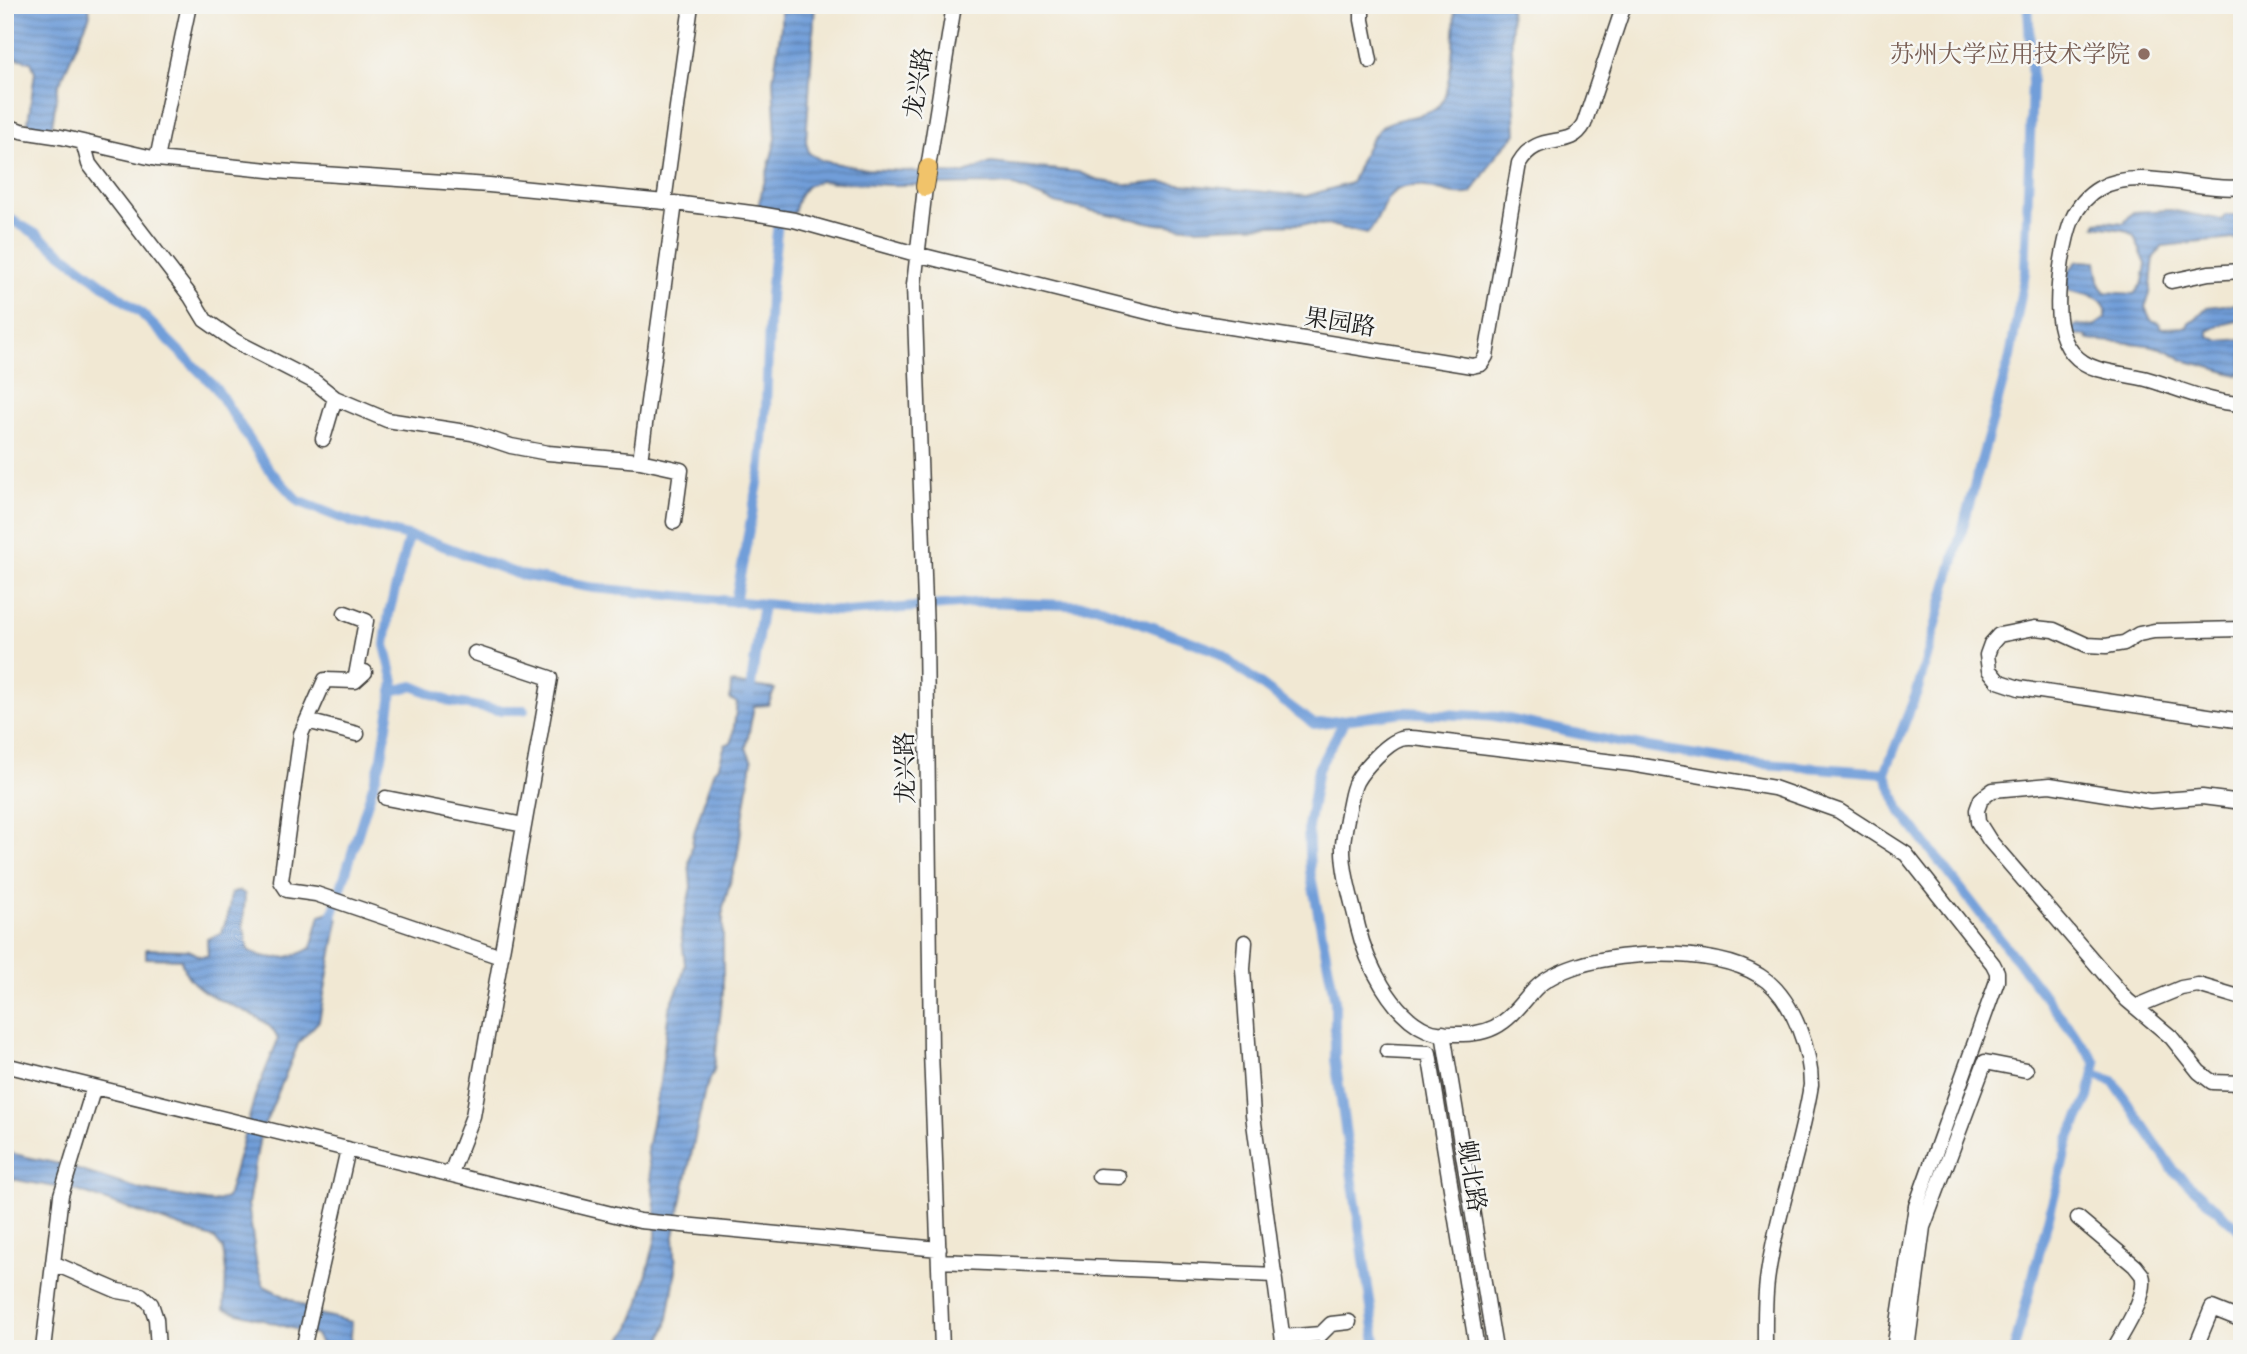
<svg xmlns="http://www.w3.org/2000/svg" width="2247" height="1354" font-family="Cardo,'Noto Serif SC',serif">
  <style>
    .water { fill: url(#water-rules); stroke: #465d7a; stroke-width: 2 }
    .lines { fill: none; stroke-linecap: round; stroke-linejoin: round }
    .canal { stroke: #719ed9; stroke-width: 10 }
    .minor-casing { stroke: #3c3b37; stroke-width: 17 }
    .major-casing { stroke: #3c3b37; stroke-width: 20 }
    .minor { stroke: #fff; stroke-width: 14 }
    .major { stroke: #f1c36a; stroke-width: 18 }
    .education-dot { fill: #8d6e63; stroke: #f6f6f2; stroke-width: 2.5 }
    .labels { text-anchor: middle; stroke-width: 5; stroke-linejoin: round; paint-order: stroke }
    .education-label { font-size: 24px; fill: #785e54; stroke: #f6f6f2; text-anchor: end }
    .street-label { font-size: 24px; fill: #1c1c1c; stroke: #f6f6f2 }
  </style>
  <defs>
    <pattern id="water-rules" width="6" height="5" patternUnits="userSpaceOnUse" patternTransform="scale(1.75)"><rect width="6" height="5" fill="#719ed9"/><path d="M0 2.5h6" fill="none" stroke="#5c80af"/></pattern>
  </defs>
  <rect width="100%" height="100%" fill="#f6f6f2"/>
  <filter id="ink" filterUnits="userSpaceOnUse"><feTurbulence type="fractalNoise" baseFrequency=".0143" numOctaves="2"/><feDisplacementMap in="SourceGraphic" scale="14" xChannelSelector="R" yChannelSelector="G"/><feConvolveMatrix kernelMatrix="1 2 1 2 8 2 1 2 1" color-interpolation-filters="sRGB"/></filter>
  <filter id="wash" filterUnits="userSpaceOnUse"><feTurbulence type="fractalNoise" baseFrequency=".00686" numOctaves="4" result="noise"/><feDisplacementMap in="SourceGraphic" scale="28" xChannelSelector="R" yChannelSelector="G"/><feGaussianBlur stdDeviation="1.57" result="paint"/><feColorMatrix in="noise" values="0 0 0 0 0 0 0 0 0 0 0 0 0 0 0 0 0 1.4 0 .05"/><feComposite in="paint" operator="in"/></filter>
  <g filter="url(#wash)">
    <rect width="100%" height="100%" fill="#f1e8d3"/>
    <!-- water -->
    <path class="water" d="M5,5H89L90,15L58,87L52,126L42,129L28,123L35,72L31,62L5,55Z
      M781,5H815L806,141L809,153L823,161L867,169L962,174L991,163L1078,172L1101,181L1132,185L1160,182L1306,196L1351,183C1360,165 1366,139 1383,126C1398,115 1426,119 1439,106C1451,94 1456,23 1454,5H1506L1510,8L1516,134L1497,154L1472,193C1448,200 1422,177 1397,190C1381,198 1380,223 1367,234L1329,225L1296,224L1195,228L1157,224L1058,204L1012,185L999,184L890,185L820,181L807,186L800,194L794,213H779L758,206L776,139L773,80L781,27Z
      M2170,210L2223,220L2225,215H2242V238L2162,246L2154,257L2150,294L2145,307L2151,320L2159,323L2161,328L2187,327L2189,322L2195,319L2207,307L2242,303V320L2220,325L2208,331L2210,337L2220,341L2242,339V370L2238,375L2183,360C2159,340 2119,343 2089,340L2086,336L2071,335L2072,329L2076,325L2094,326L2106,318C2108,293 2085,296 2068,290C2066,277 2069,269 2078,261L2096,262L2100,286L2105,292L2134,294L2143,282L2146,264L2134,236L2125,230L2095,226L2097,222L2105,221L2124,223L2133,212Z
      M731,683L775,689L768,705L754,706L746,748L752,761L737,858L723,908V992L714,1071L705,1090L674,1236L676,1270L667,1325L657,1349H609L621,1341L630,1327L639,1305L656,1237V1213L647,1149L660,1082L669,1009L681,982L685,964L681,932L691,887L689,863L694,833L714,770L718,768L725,745L732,742L737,703L730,699Z
      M239,891L245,894L243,926L249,951C269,962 292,959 311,948L320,915L333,911L338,921L319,1021L299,1042L260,1136L248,1204L257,1267L264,1286L320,1314L352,1322L350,1349H324L316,1335L224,1309L226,1272L223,1249L215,1239L78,1191L5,1178V1152L59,1164L142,1190L212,1202L227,1198L255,1096L278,1040C268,1004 189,1007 181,959L146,958V949L188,950L199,956H208L207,939L221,934L228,915L231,893Z"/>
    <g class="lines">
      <!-- canal -->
      <path class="canal" d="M5,216L36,234L141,313L216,388L267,467L298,501L354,523L433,542L520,575L594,588L847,612L986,602L1096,606L1214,650L1314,724L1403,712L1499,717L1612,741L1739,762L1885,773
        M735,602L760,473L766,406L770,295L779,213
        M392,691L413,686L451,702L497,710H524
        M749,698L763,604
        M1345,720L1318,769L1308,827L1310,871L1335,1001V1059L1377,1349
        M330,923L382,757L394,682L385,645L389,613L409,536
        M2094,1074L2113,1081L2174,1171L2242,1232
        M2014,1349L2069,1139L2089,1097L2096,1062L1901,812L1885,773L1918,689L2010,357L2025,272L2032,83L2028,5"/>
    </g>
  </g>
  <g filter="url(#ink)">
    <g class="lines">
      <defs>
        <path id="minor" d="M1362,5V20L1370,61
          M5,125L21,131L61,137L157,159L278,171L489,185L675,203L759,214L794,220L916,254L1168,317L1472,366L1481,364L1486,356L1519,163C1539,129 1569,152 1584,124L1624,5
          M83,142L89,164L191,297L205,320L235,341L315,382L335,398L387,420L472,433L511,446L548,453L640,461L675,203
          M157,159L189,5
          M928,168L954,5
          M925,187L914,285L926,633L931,1051L942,1349
          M2242,187C2200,192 2139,166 2100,188C2072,204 2067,231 2062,260C2056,299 2050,355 2098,369C2115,374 2133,375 2150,380C2181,389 2209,403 2242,404
          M664,202L691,5
          M2171,281L2209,273L2242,271
          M323,439L335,398
          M640,461L681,470L674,522
          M345,613L366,621L355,681
          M2242,629L2154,631L2139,634L2124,643L2106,646L2087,645L2054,630L2035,628L1999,635L1991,644L1987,655L1989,670L1998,681L2019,688L2242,721
          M365,672L355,681L325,680L301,734L281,881L287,890L316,894L501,957
          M307,721L357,734
          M386,798L524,825
          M2242,802L2202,797L2150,801L2050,785L1993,790L1981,799L1977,810L1978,822L1990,841L2127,1000L2171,1037L2199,1072L2212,1082L2242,1083
          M1245,942L1243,969L1253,1115L1284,1349
          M2135,1007L2181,988L2198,985L2242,998
          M1443,1033L1495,1349
          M1387,1051L1429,1053L1477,1349
          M5,1065L640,1221L939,1249
          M451,1173L473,1116L550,678L475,653
          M1099,1176L1119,1177
          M2078,1218L2135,1266C2137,1269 2140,1272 2142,1275C2149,1294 2123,1332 2114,1349
          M939,1261L1275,1275
          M53,1263L118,1291L141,1295L151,1304L156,1319L158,1349
          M1283,1337L1321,1334L1331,1324L1349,1322
          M43,1349L61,1195L94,1087
          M303,1349L348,1149
          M1765,1349C1765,1324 1764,1298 1768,1274C1777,1210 1801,1149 1811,1085C1811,1052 1794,1003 1767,981C1724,947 1627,950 1577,966C1562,971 1547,977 1536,988C1525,999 1516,1013 1503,1022C1491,1031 1478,1034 1463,1034C1451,1034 1437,1035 1427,1030C1392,1015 1366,962 1358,927C1352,901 1342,871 1343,844C1344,832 1347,820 1349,808C1351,799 1352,790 1356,782C1363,769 1387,743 1401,739C1408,737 1415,738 1422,739L1631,764L1774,788L1839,811L1906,854L1993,964L1997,972V981L1916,1206L1894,1349
          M1907,1349L1923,1227L1985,1062L2026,1070
          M2195,1349L2212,1308L2242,1320"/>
        <path id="major" d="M925,187L928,168"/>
      </defs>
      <!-- minor casing -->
      <use href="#minor" class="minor-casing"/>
      <!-- major casing -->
      <use href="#major" class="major-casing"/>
      <!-- minor -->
      <use href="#minor" class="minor"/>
      <!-- major -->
      <use href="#major" class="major"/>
    </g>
  </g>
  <!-- markers -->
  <circle class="education-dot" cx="2144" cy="54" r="7"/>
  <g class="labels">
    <!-- education labels -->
    <g class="education-label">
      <text x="2130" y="62">苏州大学应用技术学院</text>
    </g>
    <!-- street labels -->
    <g class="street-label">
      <text transform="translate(918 83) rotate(-81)" y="8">龙兴路</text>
      <text transform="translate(1340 322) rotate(9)" y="8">果园路</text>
      <text transform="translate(905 768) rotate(-91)" y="8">龙兴路</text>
      <text transform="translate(1472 1176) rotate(81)" y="8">蚬北路</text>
    </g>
  </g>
  <!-- margin -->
  <rect width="2247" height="1354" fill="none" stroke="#f6f6f2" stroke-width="28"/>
</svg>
